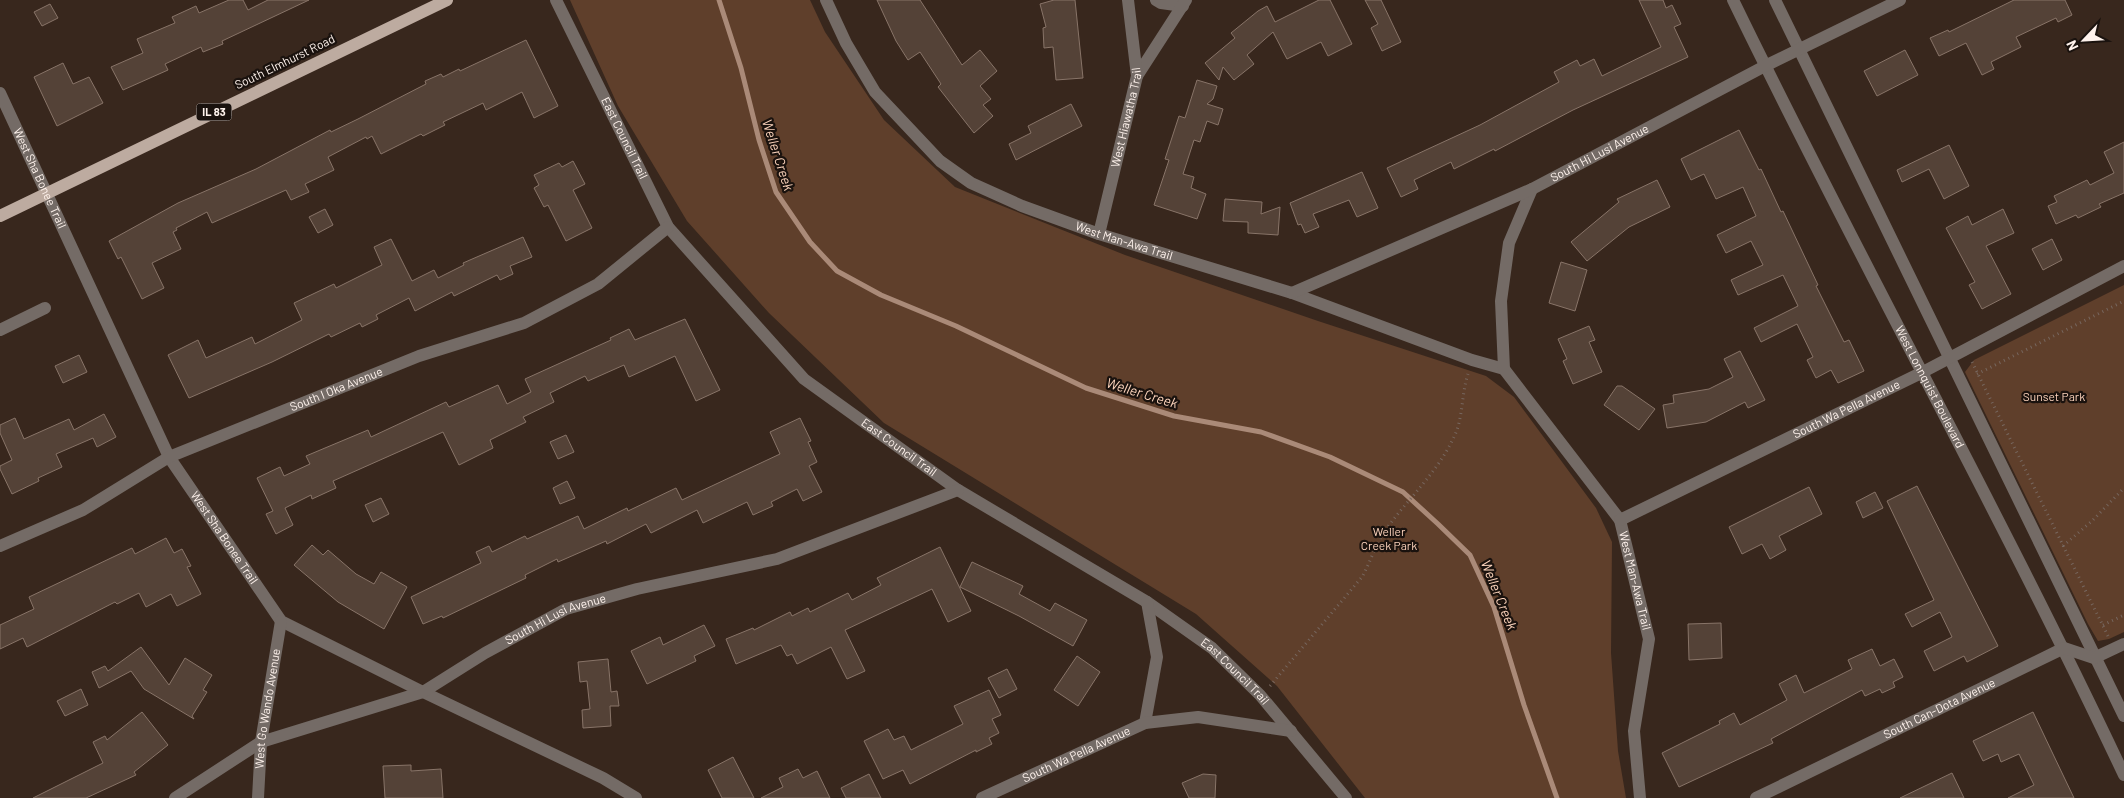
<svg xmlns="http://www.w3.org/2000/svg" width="2124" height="798" font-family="Barlow,sans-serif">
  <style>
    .green { fill: #5f3f2b }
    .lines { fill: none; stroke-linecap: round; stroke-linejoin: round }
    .stream { stroke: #aa8a78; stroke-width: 5 }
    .building { fill: #544237; stroke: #887468 }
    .path { stroke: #77675f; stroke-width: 3; stroke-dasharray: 1 4; stroke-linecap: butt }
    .minor { stroke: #746b66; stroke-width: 12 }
    .major { stroke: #bdaba0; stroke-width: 12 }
    .labels { text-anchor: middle; stroke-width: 4.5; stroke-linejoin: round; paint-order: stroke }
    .shield { fill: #1a120e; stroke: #baafa9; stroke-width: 1 }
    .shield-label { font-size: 11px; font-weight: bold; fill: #fef2ec }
    .street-label { font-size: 12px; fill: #fef2ec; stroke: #1a120e }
    .park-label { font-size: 12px; fill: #fcd3bc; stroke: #1a120e }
    .water-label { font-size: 14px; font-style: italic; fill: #fad2ba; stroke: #1a120e }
  </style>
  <rect width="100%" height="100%" fill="#38271d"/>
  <!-- green -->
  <path class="green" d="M570,0H810L825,32L884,120L955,187L1125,255L1318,321L1486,376L1514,397L1596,508L1612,542L1611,653L1618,751L1626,798H1365L1277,686L1196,614L884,423L769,313L687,221L618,106Z
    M2124,285V632L2109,639L2098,641L2088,624L1965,372L1974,360Z"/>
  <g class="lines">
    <!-- stream -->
    <path class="stream" d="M719,0L741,68L759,140L776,192L810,242L837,271L881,295L956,326L1086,388L1174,416L1261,432L1330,457L1403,492L1438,524L1470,555L1494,607L1524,705L1557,798"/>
  </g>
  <!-- building -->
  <path class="building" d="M229,0H243L248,10L268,0H309L222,41L223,44L203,52L201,47L165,64L168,70L123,90L111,67L143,53L137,39L175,23L172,17L196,6L199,13Z
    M877,0H920L962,65L980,50L997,71L980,86L991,99L983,105L993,116L974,133L938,87L941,84L920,52L908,60L896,41Z
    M1054,0H1075L1083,78L1056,80L1053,47L1044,48L1043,28L1046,27L1040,4Z
    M1319,0H1330L1352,44L1328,56L1321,42L1287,59L1273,32L1247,55L1254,64L1234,80L1223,67L1219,80L1205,63L1235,38L1231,33L1258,11L1267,6L1275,22Z
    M1365,0H1381L1401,42L1382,51L1371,28L1378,24Z
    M1639,0H1663L1666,8L1672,5L1681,24L1674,27L1688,57L1573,110L1495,151L1494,149L1454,169L1451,162L1414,180L1418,189L1401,197L1387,168L1480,125L1559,82L1554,72L1577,60L1580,66L1594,59L1602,76L1661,47Z
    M2014,0H2065L2072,15L2058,22L2056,18L2016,37L2021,47L1991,62L1994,69L1982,75L1966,43L1939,56L1930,38L1948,30L1949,32Z
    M50,4L58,18L42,26L34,12Z
    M526,40L558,106L534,118L522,92L486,110L483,103L443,122L445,125L423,136L421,134L381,154L372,136L367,139L366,137L328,157L334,170L305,184L309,192L291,200L286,190L212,223L207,212L176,228L177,230L173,232L181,249L152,263L164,288L142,299L121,257L118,259L109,241L178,203L256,169L330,130L331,132L358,119L426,84L425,81L441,74L443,77L459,69L460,71Z
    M1905,50L1918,75L1877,96L1864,71Z
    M63,63L73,84L89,77L103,103L57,126L34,77Z
    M1197,80L1217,86L1213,99L1207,104L1223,109L1218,125L1207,121L1200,142L1194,140L1183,174L1194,177L1191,188L1206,194L1197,219L1154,205L1169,160L1165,159L1179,116L1185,118Z
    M1071,104L1082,126L1016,160L1009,144L1031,133L1028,126Z
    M1739,130L1759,170L1761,169L1781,212L1783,211L1818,285L1816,286L1844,342L1849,340L1864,371L1838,383L1831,370L1816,378L1807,360L1813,357L1797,324L1761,342L1754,328L1798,306L1783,275L1738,295L1731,280L1763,265L1751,241L1726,253L1717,235L1756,216L1743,187L1716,199L1704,174L1691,180L1681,159Z
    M2124,142V193L2099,204L2101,207L2078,218L2076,215L2056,224L2048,206L2057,202L2054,196L2087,180L2090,185L2114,173L2104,152Z
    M1949,145L1969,186L1944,199L1929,169L1902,182L1897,170Z
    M573,161L585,184L573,190L592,228L566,241L548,205L544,207L534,188L539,185L534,175L559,163L562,167Z
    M1362,172L1378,208L1357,217L1349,200L1313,214L1319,227L1305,233L1301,224L1298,225L1290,203Z
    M1657,180L1670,207L1629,227L1587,261L1571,242L1619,202L1617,199Z
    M1225,199L1262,202L1261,214L1280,207L1278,235L1248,233V222L1223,221Z
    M325,209L333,225L318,233L309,217Z
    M2003,209L2014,233L1986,246L2011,294L1982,309L1969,285L1975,282L1946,228L1968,216L1972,225Z
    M523,237L532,257L510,266L513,274L500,280L497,275L454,296L452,292L415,311L409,298L376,315L378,319L362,327L360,323L331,337L329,334L272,362L189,398L168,355L198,340L206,358L252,337L255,344L302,320L294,303L334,284L336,288L382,265L374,247L391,239L412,281L434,270L438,278L464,265L463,263Z
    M2052,239L2062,260L2043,270L2032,249Z
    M1561,262L1587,270L1575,311L1549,303Z
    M685,319L720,390L696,401L675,356L629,377L624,365L588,381L585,376L550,393L554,402L523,417L526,422L490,440L493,448L459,465L443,432L333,481L336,488L312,499L311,495L285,508L293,525L276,534L266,514L273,511L257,478L280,467L284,476L310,464L306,456L325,448L368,430L371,437L446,402L449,407L498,385L507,404L531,392L525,379L611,340L610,338L629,329L635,340Z
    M1589,326L1595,340L1589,342L1602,372L1573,384L1563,361L1567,359L1558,339Z
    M1740,351L1765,400L1748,408L1745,402L1706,422L1667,428L1663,405L1674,403L1673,395L1709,389L1733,377L1724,359Z
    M79,355L87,372L63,383L55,366Z
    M1617,386H1622L1655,409L1639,430L1604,405Z
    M104,414L116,437L97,447L93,438L56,454L62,467L38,478L39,481L12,494L0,469V466L12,460L0,433V425L15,418L24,439L69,419L74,430Z
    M800,418L811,441L808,442L817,462L809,466L822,492L803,501L797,489L771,502L773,506L753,515L747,502L703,523L697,510L651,533L646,524L607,544L606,541L558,562L557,559L525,575L526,578L443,618L442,616L423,624L411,597L481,563L476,552L489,546L492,552L525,536L527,539L578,516L584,529L627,508L628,511L676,488L682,500L780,454L770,432Z
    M566,435L574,452L558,459L550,442Z
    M567,481L575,498L560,504L553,488Z
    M1917,486L1998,646L1967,662L1964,656L1934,671L1924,651L1952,637L1940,612L1912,627L1905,614L1934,600L1887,501Z
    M1809,487L1822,514L1779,536L1786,550L1770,559L1762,544L1742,554L1729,527Z
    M1875,492L1883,508L1863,518L1856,502Z
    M381,498L389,514L373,522L365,505Z
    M166,538L174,553L182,549L191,566L187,567L201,594L177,606L171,594L146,607L139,593L117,604L115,602L27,647L23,638L0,649V625L34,609L29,597L132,548L135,554Z
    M312,545L323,555L328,550L356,574L374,584L381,572L407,587L384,629L338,602L294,565Z
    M940,547L971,611L948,622L932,589L845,630L865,671L847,679L831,647L797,664L792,654L787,656L781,645L736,664L726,639L753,628L754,630L790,612L792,616L808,608L810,612L848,593L852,600L881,585L877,578Z
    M972,562L1023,586L1019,594L1050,611L1055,603L1087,620L1073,646L1019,616L960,587Z
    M1721,623L1722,658L1689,660L1688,624Z
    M704,625L715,646L694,656L696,661L647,684L631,651L660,637L663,645Z
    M141,647L169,685L185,658L212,675L203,690L207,692L192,716L194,719L144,689L131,671L99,688L92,672L105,666L108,671Z
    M1872,649L1880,666L1894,659L1903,677L1893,682L1895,687L1882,693L1880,689L1865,696L1862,690L1771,739L1773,743L1679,787L1662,753L1720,724L1719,721L1734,713L1740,725L1787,700L1779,684L1796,675L1804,693L1852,669L1848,660Z
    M1077,656L1100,672L1078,706L1054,690Z
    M608,659L611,692L617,691L619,706H610L611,726L583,728L582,710L590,709L587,681L580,682L578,662Z
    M1007,669L1017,689L999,698L988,678Z
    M81,689L88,705L65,716L57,701Z
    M989,690L1001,715L992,719L999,733L989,738L992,744L976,752V750L910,784L903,770L883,779L864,741L888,729L894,740L904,736L911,750L963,724L954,706Z
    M142,712L168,745L134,772L136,775L86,798H33L103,763L93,742L105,736L107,740Z
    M2033,712L2052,752L2074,798H2008L2034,785L2019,754L2001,762L1998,754L1983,761L1973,741Z
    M733,757L754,798H722L708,770Z
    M411,765V771L441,769L443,798H385L383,766Z
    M798,769L803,778L817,771L830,798H761L783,787L779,778Z
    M1952,773L1964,798H1900Z
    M869,774L881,798H846L841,788Z
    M1203,774L1216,775L1215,798H1189L1182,783Z"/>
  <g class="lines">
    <!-- path -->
    <path class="path" d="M1972,362L2108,636
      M1977,374L2124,301
      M2063,546L2092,521L2124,488
      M2103,625L2124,615
      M1270,686L1362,577C1370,563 1375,546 1384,532C1408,498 1441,470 1457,430C1463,412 1462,392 1468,374"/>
    <!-- minor -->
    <g class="minor">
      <path id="s1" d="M556,0L668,227L804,379L958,490L1147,602L1212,648L1260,695L1346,798"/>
      <path id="s2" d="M826,0L846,43L875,92L940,161L971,183L1022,206L1099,234L1292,293L1472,360L1504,369"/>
      <path d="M1156,0L1161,3L1183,6"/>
      <path id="s3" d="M1733,0C1859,260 2001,514 2124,775"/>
      <path d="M1775,0L2124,716"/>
      <path d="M1137,76L1186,0"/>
      <path id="s4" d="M0,93L169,457L281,621L423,692L603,778L636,798"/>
      <path id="s5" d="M1532,189L1509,243L1501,301L1504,369L1620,520L1649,639L1634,731L1640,798"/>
      <path id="s6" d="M1099,234L1137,76L1128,0"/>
      <path id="s7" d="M1292,293L1532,189L1765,66L1900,0"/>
      <path d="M0,330L45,308"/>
      <path id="s8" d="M1620,520L1921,373L2124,266"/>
      <path id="s9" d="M0,546L83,510L169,457L419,356L524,323L598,284L668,227"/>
      <path d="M1145,723L1157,657L1147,602"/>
      <path id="s10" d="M175,798L261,742L423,692L485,653L566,609L637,589L777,559L958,490"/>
      <path id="s11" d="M258,798L261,742L281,621"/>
      <path id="s12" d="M982,798L1145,723L1198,717L1291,731"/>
      <path id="s13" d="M1756,798L2064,648L2094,658L2124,644"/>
    </g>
    <!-- major -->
    <path class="major" d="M0,216L447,0"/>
  </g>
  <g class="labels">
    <!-- shield labels -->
    <rect class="shield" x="196.5" y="103.5" width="35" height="17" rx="4"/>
    <g class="shield-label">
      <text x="214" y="116">IL 83</text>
    </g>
    <!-- street labels -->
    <g class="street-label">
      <text transform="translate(285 62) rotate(-26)" y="4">South Elmhurst Road</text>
      <text dy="4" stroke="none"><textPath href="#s6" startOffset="120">West Hiawatha Trail</textPath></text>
      <text dy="4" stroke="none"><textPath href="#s1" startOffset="154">East Council Trail</textPath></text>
      <text dy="4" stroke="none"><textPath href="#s7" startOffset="338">South Hi Lusi Avenue</textPath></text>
      <text dy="4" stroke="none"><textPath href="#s4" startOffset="94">West Sha Bonee Trail</textPath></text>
      <text dy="4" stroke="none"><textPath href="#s2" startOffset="401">West Man-Awa Trail</textPath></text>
      <text dy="4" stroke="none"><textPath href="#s3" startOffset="434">West Lonnquist Boulevard</textPath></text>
      <text dy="4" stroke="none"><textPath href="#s9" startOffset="372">South I Oka Avenue</textPath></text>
      <text dy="4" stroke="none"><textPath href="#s8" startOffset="252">South Wa Pella Avenue</textPath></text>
      <text dy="4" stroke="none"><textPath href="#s1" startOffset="574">East Council Trail</textPath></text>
      <text dy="4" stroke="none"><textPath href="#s4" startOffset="499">West Sha Bonee Trail</textPath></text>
      <text dy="4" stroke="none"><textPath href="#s5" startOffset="438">West Man-Awa Trail</textPath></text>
      <text dy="4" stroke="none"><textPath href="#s10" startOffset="424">South Hi Lusi Avenue</textPath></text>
      <text dy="4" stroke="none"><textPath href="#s1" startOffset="979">East Council Trail</textPath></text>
      <text dy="4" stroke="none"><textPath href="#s11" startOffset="90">West Go Wando Avenue</textPath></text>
      <text dy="4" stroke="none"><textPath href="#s13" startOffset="204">South Can-Dota Avenue</textPath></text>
      <text dy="4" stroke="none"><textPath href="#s12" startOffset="104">South Wa Pella Avenue</textPath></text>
    </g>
    <!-- park labels -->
    <g class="park-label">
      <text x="2054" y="401">Sunset Park</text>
      <text x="1389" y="536">Weller<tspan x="1389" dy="14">Creek Park</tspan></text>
    </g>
    <!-- water labels -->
    <g class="water-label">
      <text transform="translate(778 155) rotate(72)" y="5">Weller Creek</text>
      <text transform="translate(1142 393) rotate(17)" y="5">Weller Creek</text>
      <text transform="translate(1499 595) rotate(68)" y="5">Weller Creek</text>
    </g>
  </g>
  <!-- north arrow -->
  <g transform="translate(2084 40) rotate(245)" stroke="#1a120e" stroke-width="4" paint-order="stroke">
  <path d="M0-4L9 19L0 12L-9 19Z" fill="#fef2ec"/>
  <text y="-8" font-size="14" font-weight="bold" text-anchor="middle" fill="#fef2ec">N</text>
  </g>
</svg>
